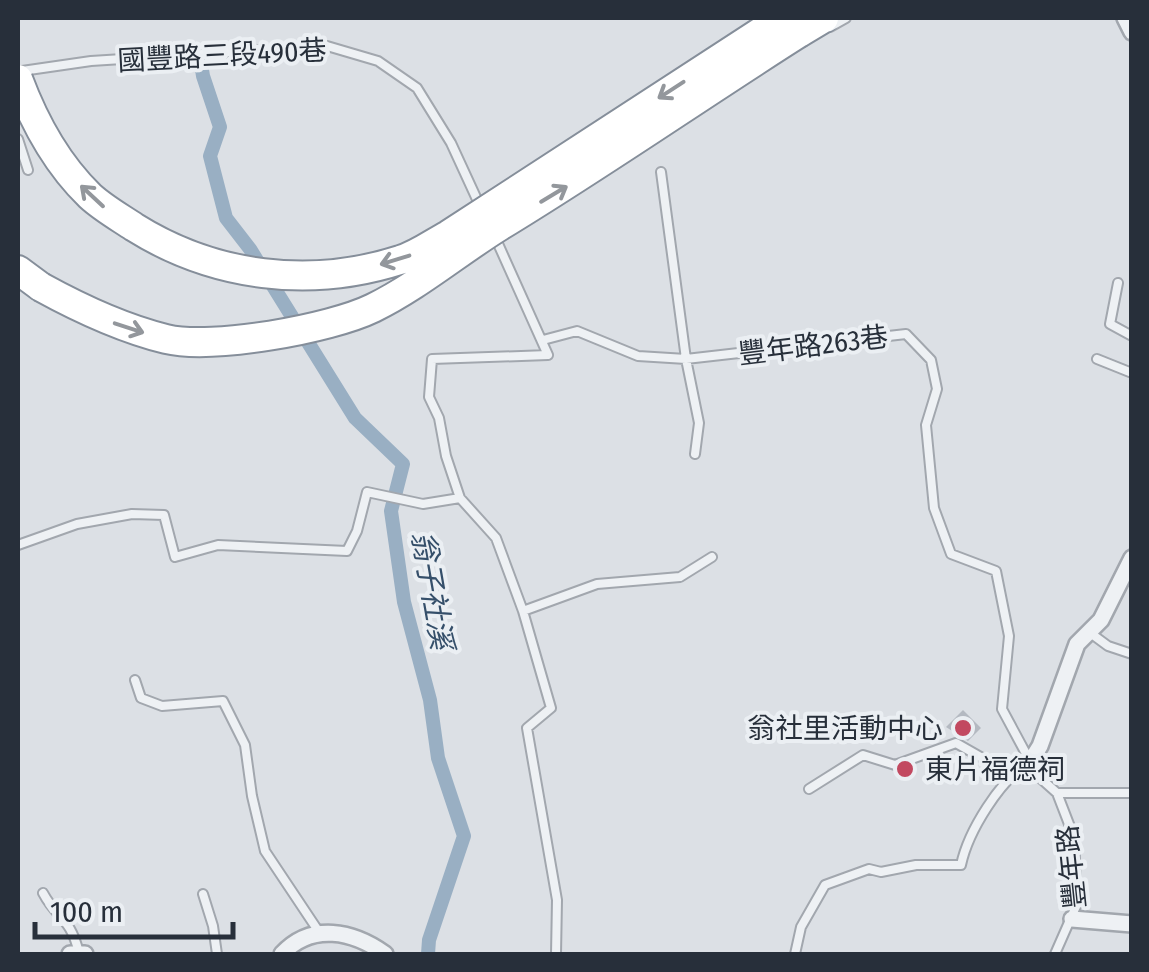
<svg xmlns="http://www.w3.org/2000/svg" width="1149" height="972" font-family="'Fira Sans Condensed','Noto Sans TC',sans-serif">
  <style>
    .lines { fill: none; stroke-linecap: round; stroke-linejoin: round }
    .canal { stroke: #99afc3; stroke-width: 14 }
    .building { fill: #b4b9c1 }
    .service-casing { stroke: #a2a7ae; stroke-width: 12 }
    .minor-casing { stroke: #a2a7ae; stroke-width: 20 }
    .motorway-casing { stroke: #858e9a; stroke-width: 32 }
    .service { stroke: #eef1f4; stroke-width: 8 }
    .minor { stroke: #eef1f4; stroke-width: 15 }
    .motorway { stroke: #fff; stroke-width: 28 }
    .motorway-bridge-casing { stroke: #858e9a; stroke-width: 32; stroke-linecap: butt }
    .motorway-bridge { stroke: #fff; stroke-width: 28 }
    .oneway { stroke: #93979c }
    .poi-dot { fill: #c24960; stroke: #ebeff3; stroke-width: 4 }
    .labels { text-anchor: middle; stroke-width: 8; stroke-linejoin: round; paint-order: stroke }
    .street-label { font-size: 28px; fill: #272f3a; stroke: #ebeff3 }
    .poi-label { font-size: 28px; fill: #272f3a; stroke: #ebeff3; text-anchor: end }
    .water-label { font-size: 30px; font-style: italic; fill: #354f6a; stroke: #ebeff3 }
  </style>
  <rect width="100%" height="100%" fill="#dce0e5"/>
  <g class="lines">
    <!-- canal -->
    <path class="canal" d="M199,50L203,76L220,127L210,156L226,218L250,249L355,418L403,464L391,511L404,602L430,700L438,758L464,836L429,940L428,954"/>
  </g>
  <!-- building -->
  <path class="building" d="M963,710L981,728L968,741L946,727Z"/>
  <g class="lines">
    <defs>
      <path id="service" d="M830,27L846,18
        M22,71L91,61L327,46L378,61L417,88L451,143L480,206
        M18,139L28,170
        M661,172L686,359L699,423L695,454
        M495,237L548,355L432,359L429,397L439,418L446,456L460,498L496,538L523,611L551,708L527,728L557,900L556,954
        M1118,283L1110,324L1132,336
        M543,340L577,331L638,356L686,359L906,334L931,360L937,389L926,425L934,508L951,554L996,571L1009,636L1002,709L1038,776L1057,793L1074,837L1077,904L1055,954
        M1097,359L1132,373
        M18,545L77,524L132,514L164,515L175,557L218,545L347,551L357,531L367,492L423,504L460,498
        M523,611L597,584L680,577L712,557
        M1089,632L1108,646L1132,654
        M135,680L141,698L162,706L223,701L245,745L252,796L265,851L319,932
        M809,789L863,755L895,765L956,743L1014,776
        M1057,793H1132
        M43,893C58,921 70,916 79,953
        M203,894L213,926L217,954
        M795,954L801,927L825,885L869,869L881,872L916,865H961C968,832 1000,779 1030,762"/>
      <path id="minor" d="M1125,18L1132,32
        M1030,762L1040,746L1077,644L1101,620L1132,558
        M1072,919L1132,924
        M70,954H85
        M282,954C312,922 353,931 385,954"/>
      <path id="motorway" d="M799,33L824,18
        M18,270L41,287"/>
    </defs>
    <!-- service casing -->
    <use href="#service" class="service-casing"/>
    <!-- minor casing -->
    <use href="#minor" class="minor-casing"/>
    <!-- motorway casing -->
    <use href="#motorway" class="motorway-casing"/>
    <!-- service -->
    <use href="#service" class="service"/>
    <!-- minor -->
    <use href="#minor" class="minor"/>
    <!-- motorway -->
    <use href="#motorway" class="motorway"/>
    <defs>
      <path id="motorway-bridge" d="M18,79C34,122 57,164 90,196C103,208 119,217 134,227C214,277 310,289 400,260C417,255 433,243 448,235L782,18
        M41,287C81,309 121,328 166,339C212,350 330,329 373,308C418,286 458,252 500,226C602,164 698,97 799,33"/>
    </defs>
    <!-- motorway-bridge casing -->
    <use href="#motorway-bridge" class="motorway-bridge-casing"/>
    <!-- motorway-bridge -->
    <use href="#motorway-bridge" class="motorway-bridge"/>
  </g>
  <!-- one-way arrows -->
  <defs><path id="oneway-shaft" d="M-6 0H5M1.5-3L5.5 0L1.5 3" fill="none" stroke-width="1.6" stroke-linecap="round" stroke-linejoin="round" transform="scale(2.5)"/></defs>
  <g class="oneway">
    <use href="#oneway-shaft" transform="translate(671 90) rotate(147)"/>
    <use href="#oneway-shaft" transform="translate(554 194) rotate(-31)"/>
    <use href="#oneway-shaft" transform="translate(92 196) rotate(-137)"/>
    <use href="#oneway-shaft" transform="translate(395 260) rotate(163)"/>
    <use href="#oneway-shaft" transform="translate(129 328) rotate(18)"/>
  </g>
  <!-- markers -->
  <g class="poi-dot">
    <circle cx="963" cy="728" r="10"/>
    <circle cx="905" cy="769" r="10"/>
  </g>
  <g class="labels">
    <!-- street labels -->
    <g class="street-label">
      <text transform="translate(222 55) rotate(-3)" y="10">國豐路三段490巷</text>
      <text transform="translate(813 345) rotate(-7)" y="10">豐年路263巷</text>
      <text transform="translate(1071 867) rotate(-96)" y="10">豐年路</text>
    </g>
    <!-- poi labels -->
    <g class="poi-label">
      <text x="943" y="738">翁社里活動中心</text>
      <text x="925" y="779" text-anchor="start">東片福德祠</text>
    </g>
    <!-- water labels -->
    <g class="water-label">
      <text transform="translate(432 590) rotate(80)" y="10">翁子社溪</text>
    </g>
  </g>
  <!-- border -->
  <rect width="1149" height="972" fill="none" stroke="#272f3a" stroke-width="40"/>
  <!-- scale -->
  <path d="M35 922v15h198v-15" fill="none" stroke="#272f3a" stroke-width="5"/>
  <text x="50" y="922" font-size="30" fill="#272f3a" stroke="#ebeff3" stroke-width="8" paint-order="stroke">100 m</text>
</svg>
